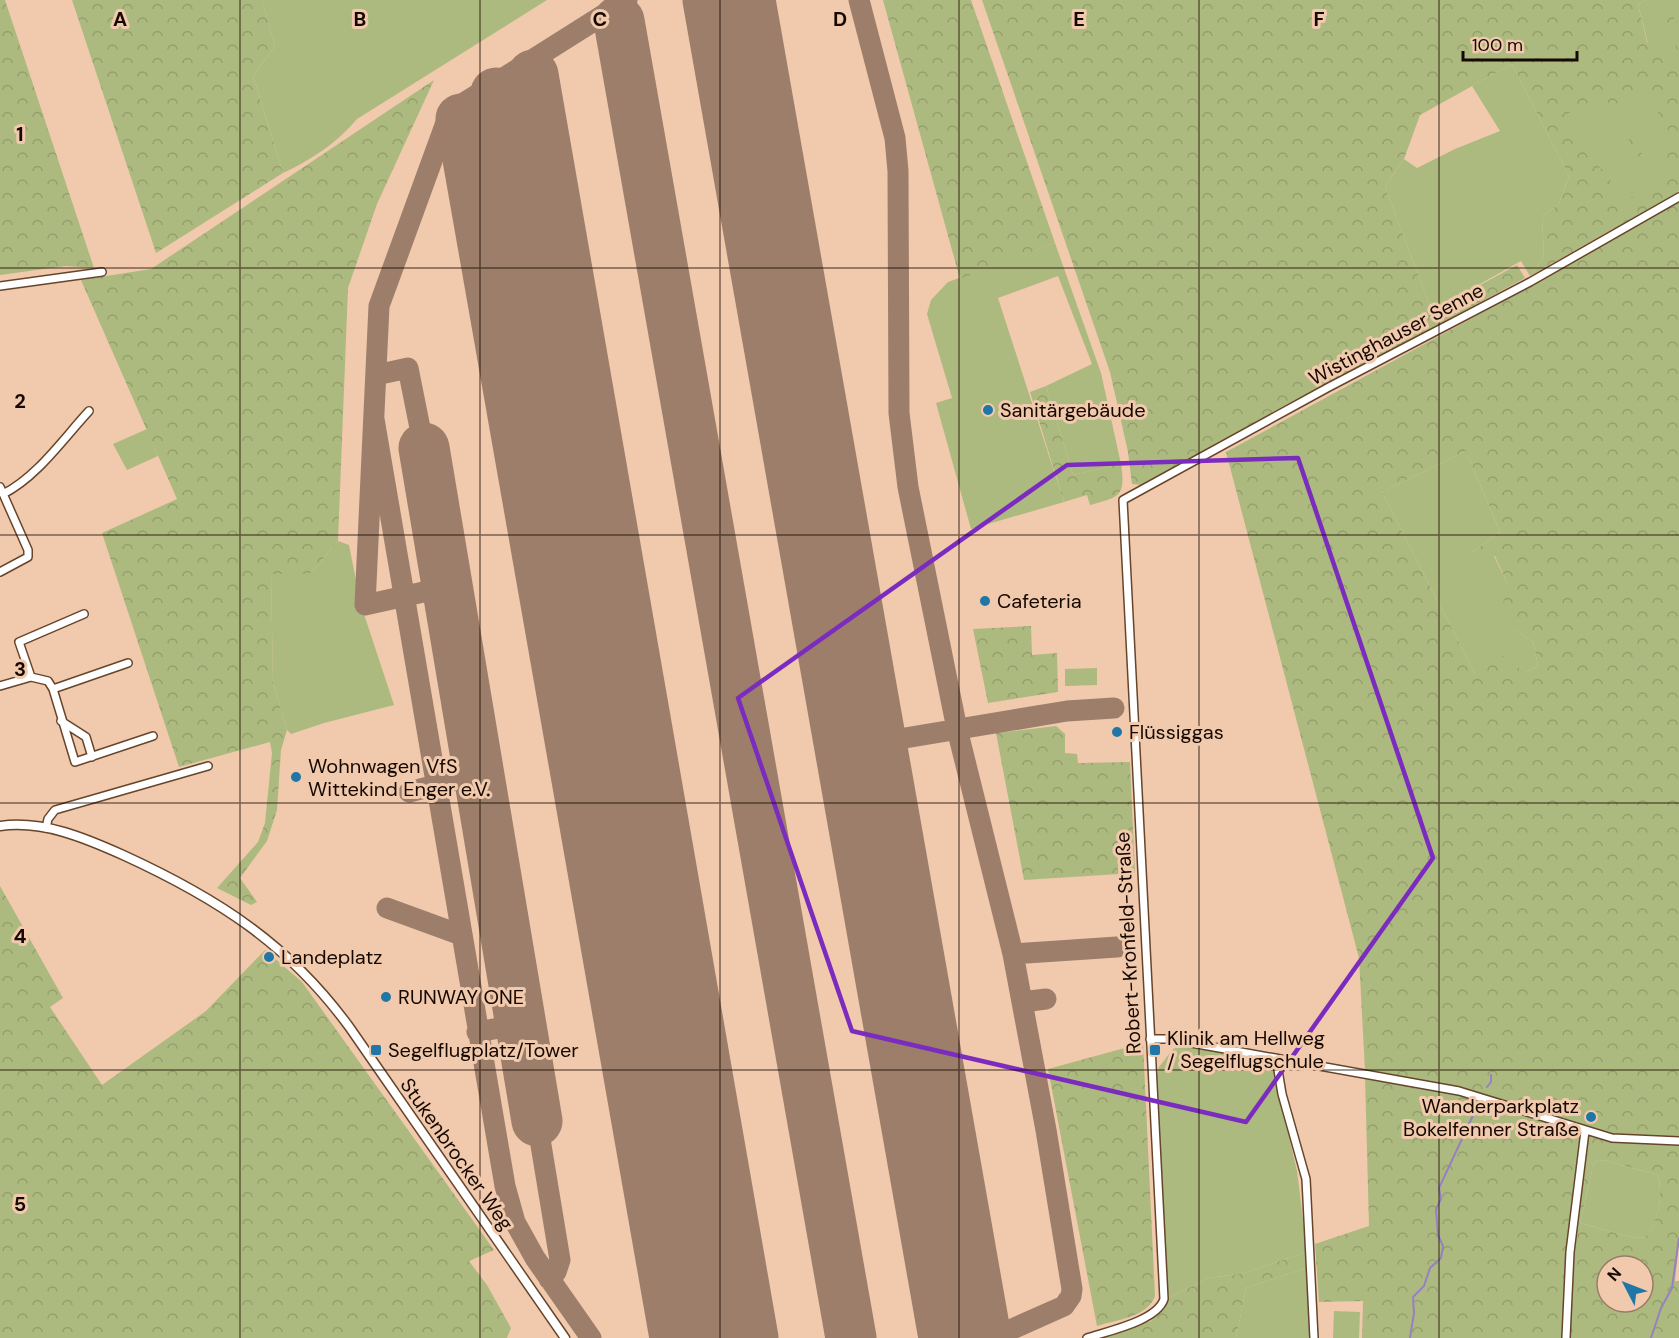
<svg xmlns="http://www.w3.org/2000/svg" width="1679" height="1338" font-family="'DM Sans',sans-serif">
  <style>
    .green { fill: #adba7f }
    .forest { fill: url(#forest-crowns); fill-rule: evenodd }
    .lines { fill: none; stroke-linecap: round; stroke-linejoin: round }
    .stream { stroke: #9681c2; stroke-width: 2 }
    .taxiway { stroke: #9c7e6a; stroke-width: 21 }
    .runway { stroke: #9c7e6a; stroke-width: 51 }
    .minor-casing { stroke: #66452b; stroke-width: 10 }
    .tertiary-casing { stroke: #66452b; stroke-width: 11 }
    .minor { stroke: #fff; stroke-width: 7 }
    .tertiary { stroke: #fff; stroke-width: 8 }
    .marked { fill: none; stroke: #7b2cbf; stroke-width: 4.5; stroke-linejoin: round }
    .grid { fill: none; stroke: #160902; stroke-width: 1.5; stroke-opacity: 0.55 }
    .poi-dot { fill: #2076a6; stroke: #f1c9ac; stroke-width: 2 }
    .labels { text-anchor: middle; stroke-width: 6; stroke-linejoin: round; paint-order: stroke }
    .street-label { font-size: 20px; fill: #160902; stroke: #f1c9ac }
    .poi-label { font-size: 20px; fill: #160902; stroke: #f1c9ac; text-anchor: start }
    .grid-label { font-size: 20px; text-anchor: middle; font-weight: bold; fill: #160902; stroke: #f1c9ac; stroke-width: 6; stroke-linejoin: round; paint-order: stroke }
  </style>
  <defs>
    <pattern id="forest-crowns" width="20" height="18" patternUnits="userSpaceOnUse" patternTransform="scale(1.5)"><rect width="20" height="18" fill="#adba7f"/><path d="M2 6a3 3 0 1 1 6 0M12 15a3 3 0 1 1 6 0" fill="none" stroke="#949f6c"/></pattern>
  </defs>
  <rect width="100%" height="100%" fill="#f1c9ac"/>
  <!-- green -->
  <path class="green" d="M262,0H547L357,119C337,143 311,160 283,173L253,76L275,46Z
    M1646,0H1679V191L1614,229L1555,120L1654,68L1638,4Z
    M1512,64L1569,176L1559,204L1542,216L1544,257L1530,276L1521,261L1432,311L1385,187L1404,159L1417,168L1455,149L1500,131L1472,86Z
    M1055,243L1101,373L1121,464L1073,475L1046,386L1092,364L1058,276L998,298L1064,502L971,529L936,403L952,398L927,314L931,300L948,282Z
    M147,429L158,456L127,470L113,444Z
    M1466,451L1500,532L1471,553L1494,556L1508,585L1516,630L1533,642L1538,666L1524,673L1475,674L1382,492Z
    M338,541L349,545L361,605L394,705L324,723L291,734L287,730L273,682L271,574H310Z
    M1097,668V685L1065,686V669Z
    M1173,1049L1273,1068L1297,1171L1307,1252L1244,1273L1209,1278L1168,1298L1156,1081L1159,1067Z
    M1603,1160L1658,1175C1663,1196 1659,1222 1645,1237L1634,1238L1580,1223L1594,1162Z
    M1309,1267L1312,1338H1236L1246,1288Z
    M1334,1311L1360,1312L1359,1338H1333Z"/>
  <!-- forest -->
  <path class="forest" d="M0,0H5L94,268L66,266L0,275Z
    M72,0H262L275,46L253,76L283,173L156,253Z
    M883,0H971L1055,243L960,279Z
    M982,0H1646L1638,4L1647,42L1672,60L1679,57C1675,41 1667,28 1664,12L1666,8L1679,25V191L1530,276L1544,257L1542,216L1559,204L1569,176L1512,64L1420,115L1404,159L1385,187L1432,311L1517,265L1525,278L1141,485L1132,484L1128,452L1110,372ZM1644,88L1673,139L1653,151L1667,175L1624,202L1605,172L1588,157L1565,115L1604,95L1639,158L1643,156L1614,105Z
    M434,80L377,204L348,288L338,541L310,574H271L273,682L287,730L281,750L277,810L267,841L240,878L257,902L251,905L217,888L258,842L265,823L272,753L270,742L179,767L102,533L177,499L81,280L151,269Z
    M1679,201V1138L1613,1134L1481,1093L1365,1070L1359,958L1226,452L1533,285ZM1466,451L1500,532L1471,553L1479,562L1495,556L1508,585L1501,611L1516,630L1533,642L1538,666L1524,673L1505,655L1475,674L1382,492Z
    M1046,386L1073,475L1121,464C1126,497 1119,497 1090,505L1087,495L1064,502L1030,392Z
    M1031,626L1032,655L1057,653L1058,692L988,703L973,629Z
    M1056,726L1065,734V753L1077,754L1078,763L1130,762L1135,873L1024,880L996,733Z
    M0,886L63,998L50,1007L102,1085L206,1011L265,950L302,982L494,1250L469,1261L487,1285L511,1328L507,1338H0Z
    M1143,1043L1155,1296C1148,1317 1116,1320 1097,1326L1048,1069Z
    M1182,1045L1271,1062L1273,1068L1173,1049Z
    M1365,1076L1455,1094L1612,1141L1679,1146V1242L1675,1281H1679V1338H1362L1363,1301L1319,1302L1315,1244L1369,1226ZM1603,1160L1658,1175C1663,1195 1659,1222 1645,1237L1634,1238L1580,1223L1594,1162ZM1607,1266H1643V1302H1607Z
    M1307,1252L1309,1267L1246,1288L1236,1338H1102L1151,1321L1168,1298L1209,1278L1244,1273Z"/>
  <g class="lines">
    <!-- stream -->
    <path class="stream" d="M1487,1087L1491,1082V1075
      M1410,1338L1414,1313L1413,1297L1424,1286L1430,1268L1441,1258L1443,1246L1438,1235L1436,1209L1441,1199L1439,1188L1476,1109
      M1651,1338L1661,1308L1672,1288L1679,1238"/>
    <!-- taxiway -->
    <path class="taxiway" d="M859,0L895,138L898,171L899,413L908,487L957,729L1013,954L1046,1130L1072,1289L1071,1296L1064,1306L992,1338
      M755,266L795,258
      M497,325L574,308
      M376,375L408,368L424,448
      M374,419L505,1186L515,1222L535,1258L591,1338
      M446,587L365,605L379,306L448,117L456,108L627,0
      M881,742L1067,711L1114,708
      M409,792L479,774
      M387,908L461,935
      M1013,954L1117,947
      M1022,1002L1046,999
      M477,1032L521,1024
      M894,1050L934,1043
      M537,1121L560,1260L556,1272L549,1279"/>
    <!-- runway -->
    <path class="runway" d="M708,0L944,1338
      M750,0L985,1332
      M619,21L851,1338
      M533,75L753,1338
      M496,93L712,1338
      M461,119L675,1338
      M424,448L537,1121"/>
    <defs>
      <path id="minor" d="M0,286L102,272
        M0,487L28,550V557L0,572
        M3,494C37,477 63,439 89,411
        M31,677L19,642L84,614
        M0,686L31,677L48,681L53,689L75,762L153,736
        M53,689L128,663
        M61,721L86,737L92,757
        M46,828L48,819L55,810L208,766
        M1150,1039H1169L1459,1091L1612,1138L1679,1141
        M1276,1058L1282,1094L1306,1179L1314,1338
        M1087,1338C1108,1331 1157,1321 1164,1299L1123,500L1329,387L1530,282L1679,197
        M1566,1338L1570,1252L1585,1131"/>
      <path id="tertiary" d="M0,826C43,820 85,838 123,855C217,898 289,944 350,1028L565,1338"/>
    </defs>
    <!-- minor casing -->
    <use href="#minor" class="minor-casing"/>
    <!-- tertiary casing -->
    <use href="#tertiary" class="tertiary-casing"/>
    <!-- minor -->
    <use href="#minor" class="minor"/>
    <!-- tertiary -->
    <use href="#tertiary" class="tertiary"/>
  </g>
  <!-- marked area -->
  <path class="marked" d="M1298,458L1433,858L1246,1122L852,1031L738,698L1067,465Z"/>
  <!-- grid -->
  <path class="grid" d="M240,0V1338M480,0V1338M720,0V1338M959,0V1338M1199,0V1338M1439,0V1338M0,268H1679M0,535H1679M0,803H1679M0,1070H1679"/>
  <!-- markers -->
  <g class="poi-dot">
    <circle cx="988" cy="410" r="6"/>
    <circle cx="985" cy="601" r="6"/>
    <circle cx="1117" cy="732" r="6"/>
    <circle cx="296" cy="777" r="6"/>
    <circle cx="269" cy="957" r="6"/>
    <circle cx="386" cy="997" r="6"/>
    <rect x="370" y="1044" width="12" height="12" rx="3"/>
    <rect x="1149" y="1044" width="12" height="12" rx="3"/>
    <circle cx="1591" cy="1117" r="6"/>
  </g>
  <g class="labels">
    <!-- street labels -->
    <g class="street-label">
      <text transform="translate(1396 334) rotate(-28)" y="7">Wistinghauser Senne</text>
      <text transform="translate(1128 943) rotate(-93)" y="7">Robert-Kronfeld-Straße</text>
      <text transform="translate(457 1154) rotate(55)" y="7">Stukenbrocker Weg</text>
    </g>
    <!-- poi labels -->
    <g class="poi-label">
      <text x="1000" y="417">Sanitärgebäude</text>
      <text x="997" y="608">Cafeteria</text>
      <text x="1129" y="739">Flüssiggas</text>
      <text x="308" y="773">Wohnwagen VfS<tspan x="308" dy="23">Wittekind Enger e.V.</tspan></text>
      <text x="281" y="964">Landeplatz</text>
      <text x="398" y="1004">RUNWAY ONE</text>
      <text x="1167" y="1045">Klinik am Hellweg<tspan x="1167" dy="23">/ Segelflugschule</tspan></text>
      <text x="388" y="1057">Segelflugplatz/Tower</text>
      <text x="1579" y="1113" text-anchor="end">Wanderparkplatz<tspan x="1579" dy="23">Bokelfenner Straße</tspan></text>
    </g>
  </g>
  <g class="grid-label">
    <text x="120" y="26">A</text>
    <text x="360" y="26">B</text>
    <text x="600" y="26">C</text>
    <text x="840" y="26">D</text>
    <text x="1079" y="26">E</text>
    <text x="1319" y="26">F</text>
    <text x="20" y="141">1</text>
    <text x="20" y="408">2</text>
    <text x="20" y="676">3</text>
    <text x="20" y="943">4</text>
    <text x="20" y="1211">5</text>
  </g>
  <!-- north arrow -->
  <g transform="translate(1625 1284) rotate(312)"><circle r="28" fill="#f1c9ac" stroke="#997c68" stroke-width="1.5"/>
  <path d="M0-4.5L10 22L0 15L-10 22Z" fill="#2076a6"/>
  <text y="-9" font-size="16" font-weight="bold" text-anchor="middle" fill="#160902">N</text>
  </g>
  <!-- scale -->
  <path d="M1463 51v9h114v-9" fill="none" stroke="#160902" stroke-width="3"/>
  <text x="1472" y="51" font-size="18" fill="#160902" stroke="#f1c9ac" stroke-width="4.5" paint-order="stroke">100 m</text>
</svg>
